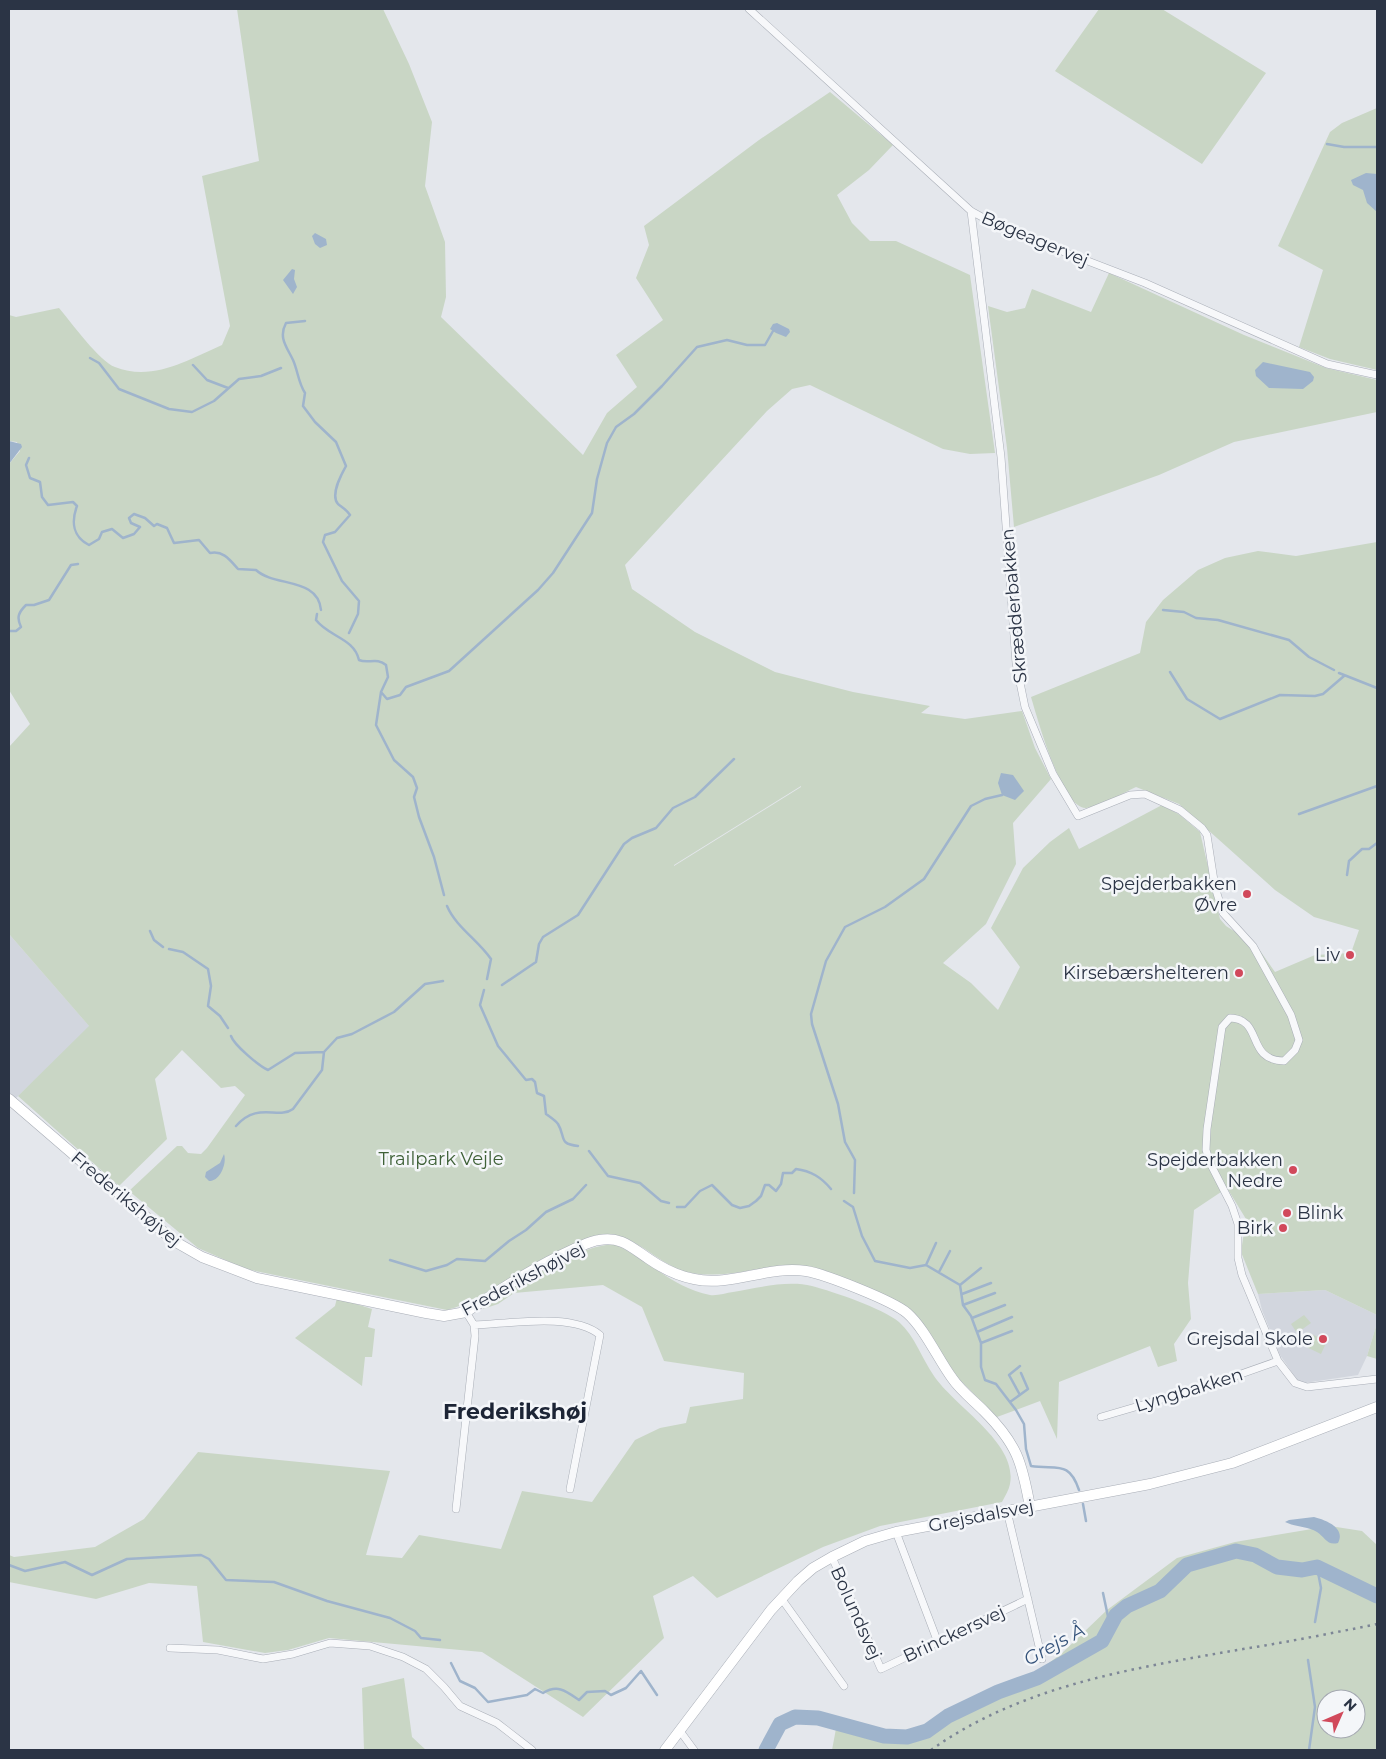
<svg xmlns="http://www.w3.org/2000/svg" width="1386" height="1759" font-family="Montserrat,sans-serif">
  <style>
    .built { fill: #d2d6de }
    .green { fill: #c9d6c5; fill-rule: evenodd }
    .water { fill: #9fb4cc }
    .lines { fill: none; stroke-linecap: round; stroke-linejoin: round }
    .stream { stroke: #9fb4cc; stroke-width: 2.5 }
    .river { stroke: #9fb4cc; stroke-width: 15 }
    .street-casing { stroke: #a9aeb7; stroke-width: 8 }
    .secondary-casing { stroke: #a9aeb7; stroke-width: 11 }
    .street { stroke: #f7f8fa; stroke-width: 7 }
    .secondary { stroke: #fff; stroke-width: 10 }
    .rail { stroke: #7d8696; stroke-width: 2.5; stroke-dasharray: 2.5 5; stroke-linecap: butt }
    .poi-dot { fill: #d1495b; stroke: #f4f6f9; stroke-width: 2 }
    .labels { text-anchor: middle; stroke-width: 5; stroke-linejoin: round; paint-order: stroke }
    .street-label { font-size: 18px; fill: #2b3445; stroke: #f4f6f9 }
    .poi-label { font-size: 18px; fill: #2b3445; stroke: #f4f6f9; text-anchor: end }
    .park-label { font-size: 18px; fill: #3f6138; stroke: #f4f6f9 }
    .water-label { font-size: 19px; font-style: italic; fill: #34527a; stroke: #f4f6f9 }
    .district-label { font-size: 22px; font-weight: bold; fill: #1d2536; stroke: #f4f6f9 }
  </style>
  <rect width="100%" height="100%" fill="#e4e7ec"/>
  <!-- built -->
  <path class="built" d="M9,934L90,1027L14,1100L9,1095Z
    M1325,1290L1377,1315V1323L1367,1356L1358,1375L1304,1383L1297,1380L1280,1355L1262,1310L1258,1294Z"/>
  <!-- green -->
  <path class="green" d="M237,9H383L409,64L432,122L425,186L445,242L446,297L441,317L583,455L607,413L637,387L616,355L663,320L636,278L649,245L644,226L759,140L830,92L893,145L869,170L837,195L852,223L870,241H896L970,275L995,453L970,454L943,449L810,385L792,389L767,411L625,565L632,589L695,632L775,672L853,692L930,706L921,713L965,719L1022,711L1035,748L1051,779L1013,823L1016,864L986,924L943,963L971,983L998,1010L1020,967L991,928L1023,868L1050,842L1069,828L1079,849L1162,805L1180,815L1200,832L1220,919L1226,926L1256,945L1275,972L1315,955L1351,953L1359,930L1314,917L1275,890L1179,804L1136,787C1121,794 1102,806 1086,808C1062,809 1037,717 1031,697L1140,653L1146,622L1163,600L1198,570L1225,558L1258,551L1296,556L1377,542V1315L1325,1290L1258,1294L1241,1252L1246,1219L1227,1188L1194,1210L1188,1283L1191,1319L1174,1344L1177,1361L1158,1367L1150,1346L1059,1382L1057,1439L1040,1401L997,1417L959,1379L911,1311L815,1268C772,1259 730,1282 687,1272C660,1266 628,1228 603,1235C567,1244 535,1262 504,1282C483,1294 470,1304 447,1310L246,1269L198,1248L129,1191L177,1146H182L188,1153L201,1154L207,1148L245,1095L235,1086L221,1088L182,1050L155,1079L167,1139L119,1186L18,1096L89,1026L9,934V747L30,724L9,690V464L20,451L17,442L9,441V315L16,317L59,308C70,321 100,362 115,367C152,382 188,360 222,345L230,326L202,176L259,161ZM801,786V787L674,866V865Z
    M1099,9H1162L1266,73L1202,164L1055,71Z
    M1377,108V370L1330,359L1299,347L1323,270L1278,246L1330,132L1342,123Z
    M1109,273L1244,335L1326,368L1377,380V412L1234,442L1159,475L1014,527L1007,448L988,306L1007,312L1025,308L1032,289L1091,312Z
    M614,1244C647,1259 673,1288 710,1295C717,1296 726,1293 733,1292C758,1288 787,1280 812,1286C834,1292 882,1308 899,1322C915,1336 922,1359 934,1376C955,1407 1018,1443 1010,1484C1009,1490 1005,1496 1002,1502L880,1526L823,1547L717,1598L693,1576L653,1596L664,1638L583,1717L482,1652L329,1638L288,1650L265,1653L203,1642L197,1586L149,1583L96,1599L9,1582V1555L14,1557L95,1547L144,1519L198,1452L390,1471L366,1555L402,1558L419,1535L501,1549L522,1491L592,1502L635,1440L660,1428L686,1423L690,1407L743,1399L744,1373L664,1361L642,1307L603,1285L514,1293L498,1304L483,1309V1306C522,1283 569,1248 614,1244Z
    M337,1298L372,1309L368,1327L375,1329L372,1357H365L362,1386L295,1338L335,1306Z
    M1304,1315L1311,1323L1297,1333L1291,1324Z
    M1377,1323V1359L1367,1356Z
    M1307,1332L1327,1341L1321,1354L1302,1345Z
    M1330,1526L1362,1531L1377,1545V1750H832L838,1718L897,1734L917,1731L946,1713L1034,1674L1061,1654L1107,1610L1177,1558L1235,1542ZM1326,1699H1356V1729H1326Z
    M404,1678L412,1737L426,1750H364L362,1688Z"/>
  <!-- water -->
  <path class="water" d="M1366,173L1377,174V212L1367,203L1363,190L1353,185L1351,180Z
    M315,233L326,239L327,245L320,248L315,244L312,236Z
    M292,269L295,270L294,279L297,287L293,294L283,280Z
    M777,323L789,329L790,332L786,337L776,333L770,329L773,324Z
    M1263,362L1310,372L1314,377L1313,381L1303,389L1269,388L1256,376L1255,370Z
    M9,441L21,444L22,447L9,464Z
    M1001,773L1013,775L1024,791L1015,800L1002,795L998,783Z
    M224,1154C227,1162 221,1181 209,1181L205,1177L206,1172L220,1163Z
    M1314,1517C1326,1520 1346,1528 1338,1543C1327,1546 1325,1537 1317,1532C1307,1526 1295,1527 1285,1522L1289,1520Z"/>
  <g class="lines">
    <!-- stream -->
    <path class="stream" d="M1327,144L1344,147H1377
      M305,321L286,323C278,338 287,347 293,360C298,371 298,382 305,393L303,406L315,422L336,442L346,466C341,475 330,495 338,504C343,508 347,510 350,515L335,532L325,535L323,542L342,581L359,601L358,614L349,633
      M90,358L99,363L119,389L169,409L192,412L214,401L239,379L261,376L281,368
      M193,365L207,380L228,388
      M29,458L26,465L30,478L40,482L42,497L48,505L73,502L77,506C71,522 73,537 89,545L99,539L102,532L112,529L123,538L134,534L140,527L131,523L129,518L134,514L145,518L154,526L157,524L167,528L174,543L199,540L210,553C223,550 230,560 238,569L256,570C274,587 318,577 321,610
      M1163,610L1184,612L1196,618L1218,620L1289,640L1309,657L1334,670
      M317,614L316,620C329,637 354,638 359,660C368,664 377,657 386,665L388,677L381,692L376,725L394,760L413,777L417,788L414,797L419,817L434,857L444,895
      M9,631H16L21,627C16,617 19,612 26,605H34L49,600L71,565L78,564
      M1170,672L1187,699L1220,719L1280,695L1315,696L1323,694L1344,676
      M1339,673L1377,688
      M381,692L387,699L400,695L406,687L449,671L538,590L553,573L592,513L597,479L607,443L616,427L634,414L662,386L697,347L727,340L747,345H765L773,331
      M1299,814L1377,786
      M1347,875L1349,861L1362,849H1369L1377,843
      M447,906C456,927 478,940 491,959L487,979
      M150,931L154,940L163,947
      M169,949L183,952L208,969L211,986L208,1006L220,1016L228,1028
      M502,985L536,962L539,944L543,937L578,915L624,844L632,838L656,828L673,808L695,797L734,759
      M484,990L480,1005L498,1046L526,1080L532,1079L535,1082L537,1093L544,1096L546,1114C550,1117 555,1120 558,1124C566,1137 558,1144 578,1146
      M231,1036C234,1045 259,1066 268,1070L295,1053L324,1052L337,1038L352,1034L394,1012L425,984L443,981
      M236,1126C258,1101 278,1120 293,1109L322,1070L324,1052
      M589,1151L608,1176L640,1183L661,1201L669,1203
      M854,1193L855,1160L845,1142L838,1104L812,1024L811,1014L826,961L845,927L885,907L924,879L971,806L985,799L1002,795
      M844,1201L853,1207L862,1236L875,1261L910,1268L926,1265L960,1285L963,1305L971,1316L981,1343V1367L985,1380L996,1384L1016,1410L1024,1424L1026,1449L1031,1466C1057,1470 1069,1460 1079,1490
      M677,1207H685L700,1191L712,1185L732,1205L740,1208L749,1206L756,1201L761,1196L765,1185H769L776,1191L781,1184L783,1173H792L796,1169C811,1171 821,1177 831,1189
      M390,1260L426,1271L447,1265L457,1259L485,1261L509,1241L526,1230L546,1212L573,1199L586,1185
      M926,1265L936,1243
      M939,1272L950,1251
      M960,1285L981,1268
      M962,1294L991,1283
      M963,1305L995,1293
      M972,1318L1005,1305
      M977,1332L1012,1317
      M981,1343L1012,1331
      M1020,1395L1009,1375L1020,1366
      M1010,1402L1028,1389L1021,1373
      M1083,1504L1086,1521
      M9,1565L25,1571L65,1562L92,1575L127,1559L201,1555L209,1559L226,1580L274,1582L327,1601L390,1618L415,1631L421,1638L440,1640
      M1103,1593L1110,1626
      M1315,1622L1321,1588L1317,1567
      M1308,1660L1315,1707L1309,1750
      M451,1663L460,1681L475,1688L488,1702L527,1695L535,1689L543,1693C558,1684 566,1691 579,1700L587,1692L605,1691L611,1695L626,1688L641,1671L657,1695"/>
    <!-- river -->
    <path class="river" d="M766,1750L780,1724L795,1717L818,1718L884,1736L907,1737L927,1731L948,1716L998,1692L1037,1678L1102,1641L1116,1615L1127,1606L1160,1591L1187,1565L1236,1551L1255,1555L1277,1567L1302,1570L1317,1567L1377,1596"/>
    <defs>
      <path id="street" d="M749,9L971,211L1002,228L1145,283L1327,364L1377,375
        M971,211L1001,457L1016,663L1025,707L1053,774L1078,816L1130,795L1145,794L1180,810L1202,828L1207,835L1215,887L1223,913L1253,946L1291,1015L1299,1040L1295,1050L1284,1061C1245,1060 1264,1019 1230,1018L1222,1027L1207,1129L1206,1150L1211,1165L1232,1206L1238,1224V1258L1242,1275L1278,1361L1295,1383L1307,1387L1377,1379
        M474,1325C508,1324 572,1312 600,1335L570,1489
        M1101,1417L1207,1386L1278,1361
        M456,1509L475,1336L474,1325L466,1312
        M1007,1511L1042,1659
        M896,1532L937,1640
        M832,1557L881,1669L1028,1599
        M781,1598L844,1686
        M170,1648L218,1650L263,1659L293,1654L330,1643L370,1646L403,1657L426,1669L444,1687L460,1706L497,1723L532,1750
        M680,1731L694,1750"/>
      <path id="secondary" d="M9,1099L174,1241L202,1257L257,1278L426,1313L444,1316L466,1312C501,1289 536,1266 574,1249C582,1246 590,1241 599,1240C621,1236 631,1247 649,1259C662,1268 678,1276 694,1279C731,1287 769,1265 806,1271C825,1274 893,1301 907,1313C925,1329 938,1359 952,1378C960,1390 973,1400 984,1411C1017,1444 1022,1462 1030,1507
        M665,1750L771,1610L798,1581L813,1568L832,1557L865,1541L896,1532L1150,1484L1232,1463L1377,1407"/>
    </defs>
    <!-- street casing -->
    <use href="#street" class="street-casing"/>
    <!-- secondary casing -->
    <use href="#secondary" class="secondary-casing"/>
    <!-- street -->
    <use href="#street" class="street"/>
    <!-- secondary -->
    <use href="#secondary" class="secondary"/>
    <!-- rail -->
    <path class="rail" d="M931,1750C1022,1685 1135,1668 1243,1649C1288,1642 1333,1633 1377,1624"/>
  </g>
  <!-- markers -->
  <g class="poi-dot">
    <circle cx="1247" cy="894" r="5"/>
    <circle cx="1350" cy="955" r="5"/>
    <circle cx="1239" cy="973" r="5"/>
    <circle cx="1293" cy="1170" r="5"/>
    <circle cx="1287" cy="1213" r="5"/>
    <circle cx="1283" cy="1228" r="5"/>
    <circle cx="1323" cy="1339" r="5"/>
  </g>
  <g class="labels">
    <!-- street labels -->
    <g class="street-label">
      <text transform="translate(1035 239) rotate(23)" y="6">Bøgeagervej</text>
      <text transform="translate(1014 606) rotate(-95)" y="6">Skrædderbakken</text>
      <text transform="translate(126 1199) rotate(40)" y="6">Frederikshøjvej</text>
      <text transform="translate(523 1279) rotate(-28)" y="6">Frederikshøjvej</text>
      <text transform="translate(1189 1390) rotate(-17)" y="6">Lyngbakken</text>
      <text transform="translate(981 1516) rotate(-11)" y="6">Grejsdalsvej</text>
      <text transform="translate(856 1613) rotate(66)" y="6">Bolundsvej</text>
      <text transform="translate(954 1634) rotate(-25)" y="6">Brinckersvej</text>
    </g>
    <!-- poi labels -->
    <g class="poi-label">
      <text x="1237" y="890">Spejderbakken<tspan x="1237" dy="21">Øvre</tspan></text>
      <text x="1340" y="961">Liv</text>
      <text x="1229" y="979">Kirsebærshelteren</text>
      <text x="1283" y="1166">Spejderbakken<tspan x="1283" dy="21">Nedre</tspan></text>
      <text x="1297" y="1219" text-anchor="start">Blink</text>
      <text x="1273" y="1234">Birk</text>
      <text x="1313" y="1345">Grejsdal Skole</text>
    </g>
    <!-- park labels -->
    <g class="park-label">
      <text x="441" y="1165">Trailpark Vejle</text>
    </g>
    <!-- water labels -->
    <g class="water-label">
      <text transform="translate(1054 1644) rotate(-29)" y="7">Grejs Å</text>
    </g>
    <!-- district labels -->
    <g class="district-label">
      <text x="515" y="1419">Frederikshøj</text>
    </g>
  </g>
  <!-- border -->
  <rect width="1386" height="1759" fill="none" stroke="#2b3445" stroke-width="20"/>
  <!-- north arrow -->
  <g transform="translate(1341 1714) rotate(45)"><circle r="24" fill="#f4f6f9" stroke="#a4a8b1"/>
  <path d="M0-4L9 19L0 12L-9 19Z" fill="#d1495b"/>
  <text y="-8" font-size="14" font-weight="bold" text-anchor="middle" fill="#2b3445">N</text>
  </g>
</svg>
